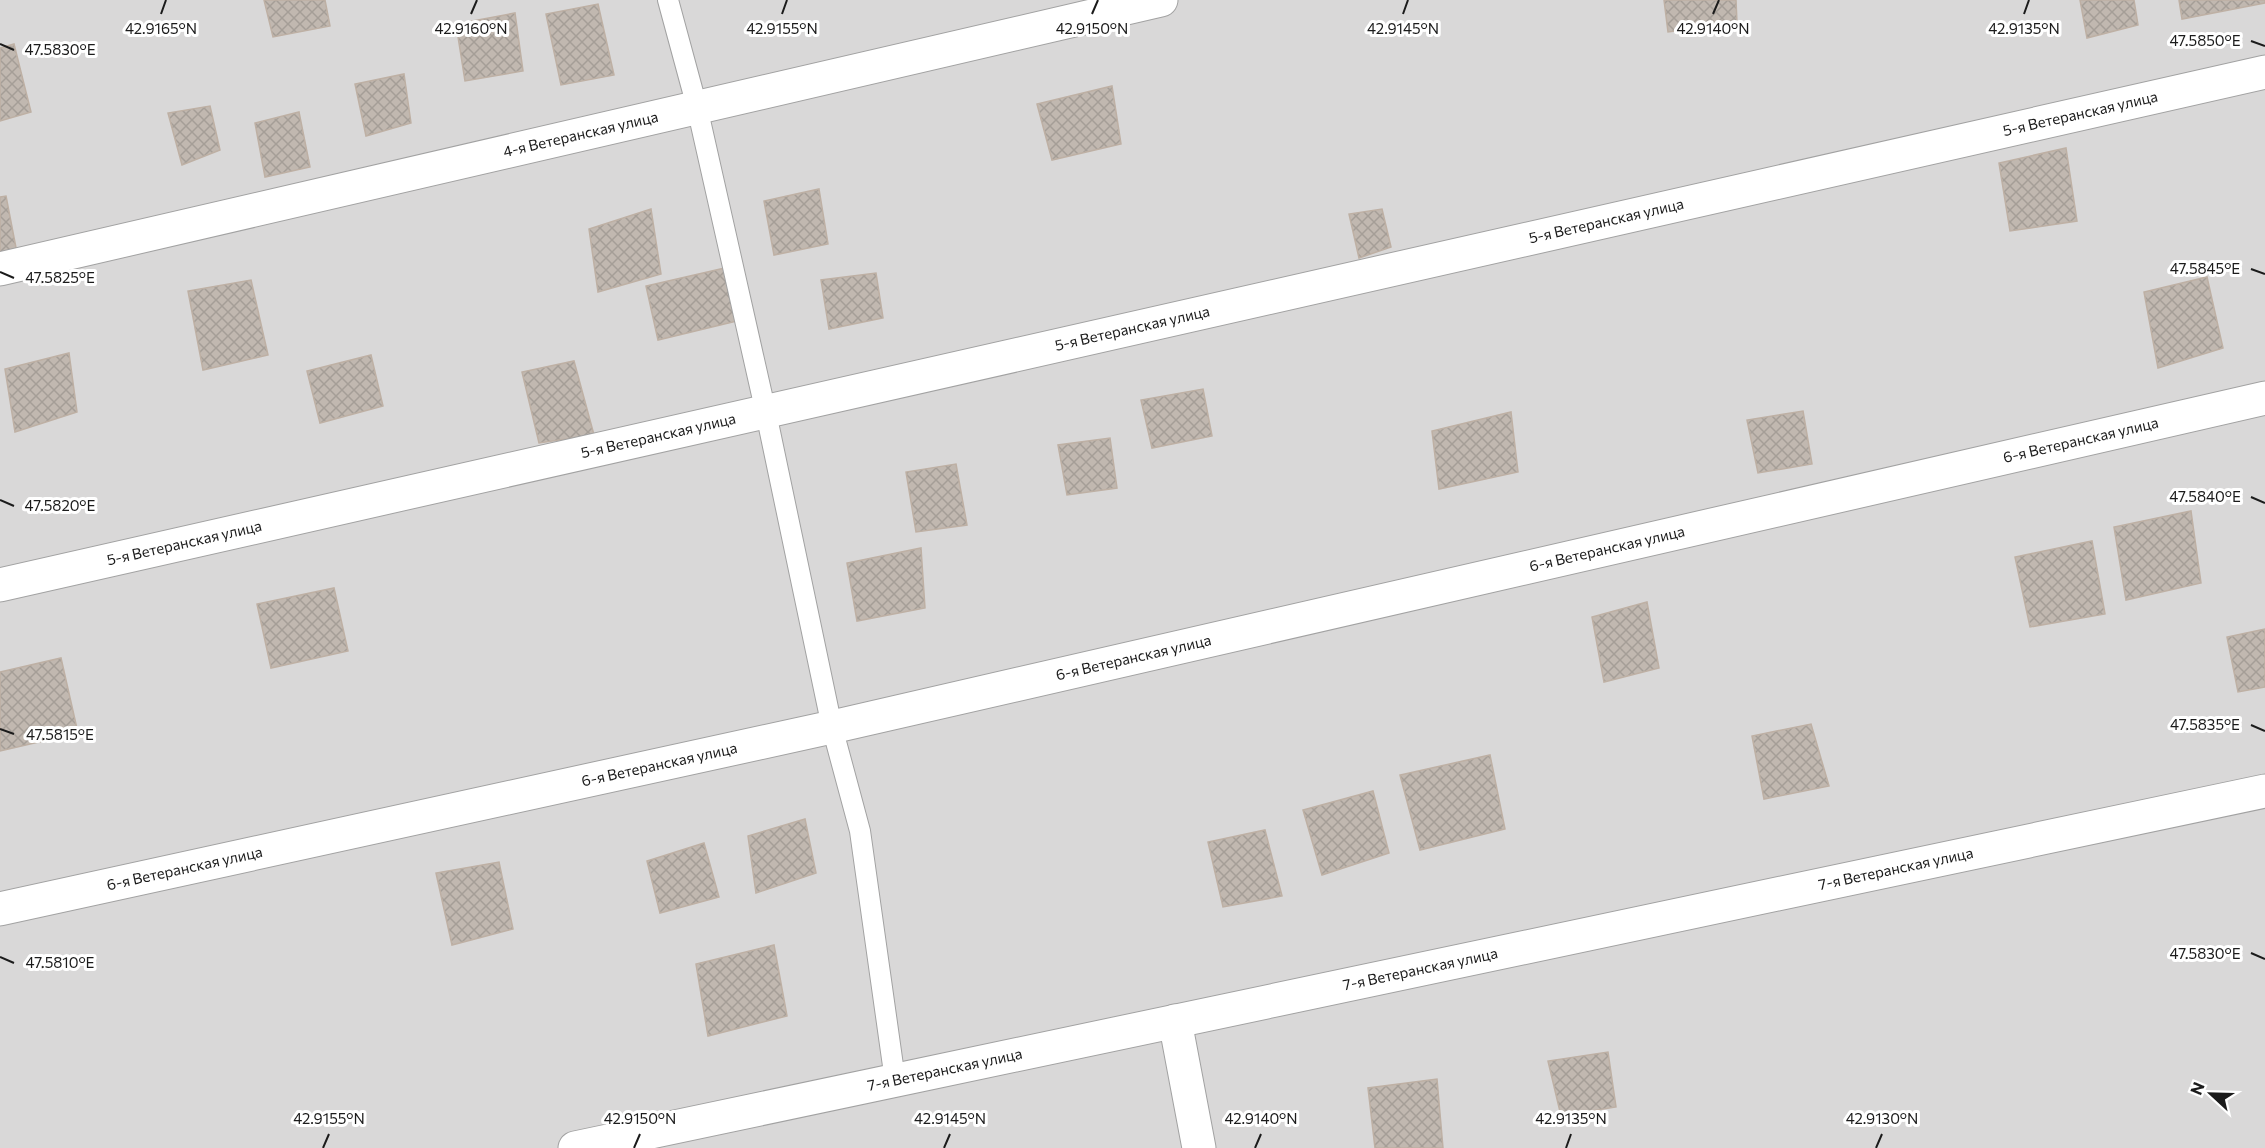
<svg xmlns="http://www.w3.org/2000/svg" width="2265" height="1148" font-family="Commissioner,sans-serif">
  <style>
    .residential { fill: #d9d8d8 }
    .building { fill: url(#building-cross-hatch); stroke: #beb0a4; stroke-width: 1.5 }
    .lines { fill: none; stroke-linecap: round; stroke-linejoin: round }
    .lane-casing { stroke: #a2a2a2; stroke-width: 22 }
    .street-casing { stroke: #a2a2a2; stroke-width: 35 }
    .lane { stroke: #fff; stroke-width: 20 }
    .street { stroke: #fff; stroke-width: 33 }
    .ticks { fill: none; stroke: #1b1b1b; stroke-width: 2 }
    .labels { text-anchor: middle; stroke-width: 6; stroke-linejoin: round; paint-order: stroke }
    .street-label { font-size: 15px; fill: #1b1b1b; stroke: #fff }
    .ticks-label { font-size: 15px; text-anchor: middle; fill: #1b1b1b; stroke: #fff; stroke-width: 6; stroke-linejoin: round; paint-order: stroke }
  </style>
  <defs>
    <pattern id="building-cross-hatch" width="8" height="8" patternUnits="userSpaceOnUse" patternTransform="scale(1.5)"><rect width="8" height="8" fill="#c1b8b0"/><path d="M0 0l8 8M0 8l8-8" fill="none" stroke="#a59e97"/></pattern>
  </defs>
  <rect width="100%" height="100%" fill="#ede9e1"/>
  <!-- residential -->
  <path class="residential" d="M0,0H2265V1148H0Z"/>
  <!-- building -->
  <path class="building" d="M264,0H325L330,26L273,37Z
    M1664,0H1736L1737,23L1668,32Z
    M2080,0H2134L2138,25L2087,38Z
    M2179,0H2265V3L2182,19Z
    M598,4L614,75L561,85L546,14Z
    M515,13L523,71L465,81L456,24Z
    M14,44L31,112L0,121V48Z
    M404,74L411,123L366,136L355,84Z
    M1112,86L1121,144L1052,160L1037,104Z
    M210,106L220,150L182,165L168,113Z
    M299,112L310,167L265,177L255,123Z
    M2066,148L2077,221L2010,231L1999,163Z
    M819,189L828,244L774,255L764,201Z
    M6,196L17,253L0,256V197Z
    M651,209L661,274L598,292L589,229Z
    M1382,209L1391,247L1359,258L1349,214Z
    M725,268L737,321L658,340L646,286Z
    M876,273L883,318L829,329L821,280Z
    M2207,277L2223,348L2158,368L2144,292Z
    M251,280L268,355L203,370L188,291Z
    M69,353L77,412L15,432L5,369Z
    M371,355L383,406L320,423L307,371Z
    M574,361L594,435L539,443L522,372Z
    M1203,389L1212,436L1152,448L1141,400Z
    M1803,411L1812,464L1758,473L1747,420Z
    M1511,412L1518,472L1439,489L1432,431Z
    M1110,438L1117,488L1067,495L1058,445Z
    M956,464L967,525L916,532L906,472Z
    M2191,511L2201,583L2126,600L2114,527Z
    M2092,541L2105,614L2030,627L2015,557Z
    M921,548L925,608L857,621L847,563Z
    M334,588L348,651L271,668L257,604Z
    M1647,602L1659,668L1604,682L1592,617Z
    M2265,629V687L2238,692L2227,637Z
    M61,658L78,733L0,751V672Z
    M1811,724L1829,786L1764,799L1752,736Z
    M1490,755L1505,829L1420,850L1400,775Z
    M1373,791L1389,853L1322,875L1303,810Z
    M805,819L816,873L756,893L748,836Z
    M1265,830L1282,896L1223,907L1208,842Z
    M704,843L719,897L660,913L647,861Z
    M499,862L513,929L452,945L436,873Z
    M774,945L787,1016L708,1036L696,964Z
    M1608,1052L1616,1107L1561,1116L1548,1061Z
    M1437,1079L1443,1148H1375L1368,1088Z"/>
  <g class="lines">
    <defs>
      <path id="lane" d="M668,0L697,107L766,413L832,727L860,831L895,1080"/>
      <g id="street">
        <path id="s1" d="M0,269L1161,0"/>
        <path id="s2" d="M0,585L2265,72"/>
        <path id="s3" d="M0,909L832,727L2265,398"/>
        <path d="M1175,1021L1199,1148"/>
        <path id="s4" d="M575,1148L2265,791"/>
      </g>
    </defs>
    <!-- lane casing -->
    <use href="#lane" class="lane-casing"/>
    <!-- street casing -->
    <use href="#street" class="street-casing"/>
    <!-- lane -->
    <use href="#lane" class="lane"/>
    <!-- street -->
    <use href="#street" class="street"/>
  </g>
  <!-- ticks -->
  <path class="ticks" d="M161,14L166,0M471,14L477,0M782,14L787,0M1092,14L1098,0M1403,14L1408,0M1713,14L1719,0M2024,14L2029,0M2251,41L2265,46M0,44L14,50M2251,269L2265,274M0,272L14,278M2251,497L2265,503M0,500L14,506M2251,725L2265,731M0,729L14,734M2251,953L2265,959M0,957L14,963M323,1148L329,1134M634,1148L640,1134M944,1148L950,1134M1255,1148L1261,1134M1566,1148L1571,1134M1876,1148L1882,1134"/>
  <g class="labels">
    <!-- street labels -->
    <g class="street-label">
      <text dy="5" stroke="none"><textPath href="#s2" startOffset="2133">5-я Ветеранская улица</textPath></text>
      <text dy="5" stroke="none"><textPath href="#s1" startOffset="596">4-я Ветеранская улица</textPath></text>
      <text dy="5" stroke="none"><textPath href="#s2" startOffset="1647">5-я Ветеранская улица</textPath></text>
      <text dy="5" stroke="none"><textPath href="#s2" startOffset="1161">5-я Ветеранская улица</textPath></text>
      <text dy="5" stroke="none"><textPath href="#s2" startOffset="675">5-я Ветеранская улица</textPath></text>
      <text dy="5" stroke="none"><textPath href="#s3" startOffset="2133">6-я Ветеранская улица</textPath></text>
      <text dy="5" stroke="none"><textPath href="#s2" startOffset="189">5-я Ветеранская улица</textPath></text>
      <text dy="5" stroke="none"><textPath href="#s3" startOffset="1647">6-я Ветеранская улица</textPath></text>
      <text dy="5" stroke="none"><textPath href="#s3" startOffset="1161">6-я Ветеранская улица</textPath></text>
      <text dy="5" stroke="none"><textPath href="#s3" startOffset="675">6-я Ветеранская улица</textPath></text>
      <text dy="5" stroke="none"><textPath href="#s3" startOffset="189">6-я Ветеранская улица</textPath></text>
      <text dy="5" stroke="none"><textPath href="#s4" startOffset="1350">7-я Ветеранская улица</textPath></text>
      <text dy="5" stroke="none"><textPath href="#s4" startOffset="864">7-я Ветеранская улица</textPath></text>
      <text dy="5" stroke="none"><textPath href="#s4" startOffset="378">7-я Ветеранская улица</textPath></text>
    </g>
  </g>
  <g class="ticks-label">
    <text x="161" y="34">42.9165°N</text>
    <text x="471" y="34">42.9160°N</text>
    <text x="782" y="34">42.9155°N</text>
    <text x="1092" y="34">42.9150°N</text>
    <text x="1403" y="34">42.9145°N</text>
    <text x="1713" y="34">42.9140°N</text>
    <text x="2024" y="34">42.9135°N</text>
    <text x="2205" y="46">47.5850°E</text>
    <text x="60" y="55">47.5830°E</text>
    <text x="2205" y="274">47.5845°E</text>
    <text x="60" y="283">47.5825°E</text>
    <text x="2205" y="502">47.5840°E</text>
    <text x="60" y="511">47.5820°E</text>
    <text x="2205" y="730">47.5835°E</text>
    <text x="60" y="740">47.5815°E</text>
    <text x="2205" y="959">47.5830°E</text>
    <text x="60" y="968">47.5810°E</text>
    <text x="329" y="1124">42.9155°N</text>
    <text x="640" y="1124">42.9150°N</text>
    <text x="950" y="1124">42.9145°N</text>
    <text x="1261" y="1124">42.9140°N</text>
    <text x="1571" y="1124">42.9135°N</text>
    <text x="1882" y="1124">42.9130°N</text>
  </g>
  <!-- north arrow -->
  <g transform="translate(2211 1094) rotate(292)" stroke="#ffffff" stroke-width="4.5" paint-order="stroke">
  <path d="M0-4.5L10 22L0 15L-10 22Z" fill="#1b1b1b"/>
  <text y="-9" font-size="16" font-weight="bold" text-anchor="middle" fill="#1b1b1b">N</text>
  </g>
</svg>
